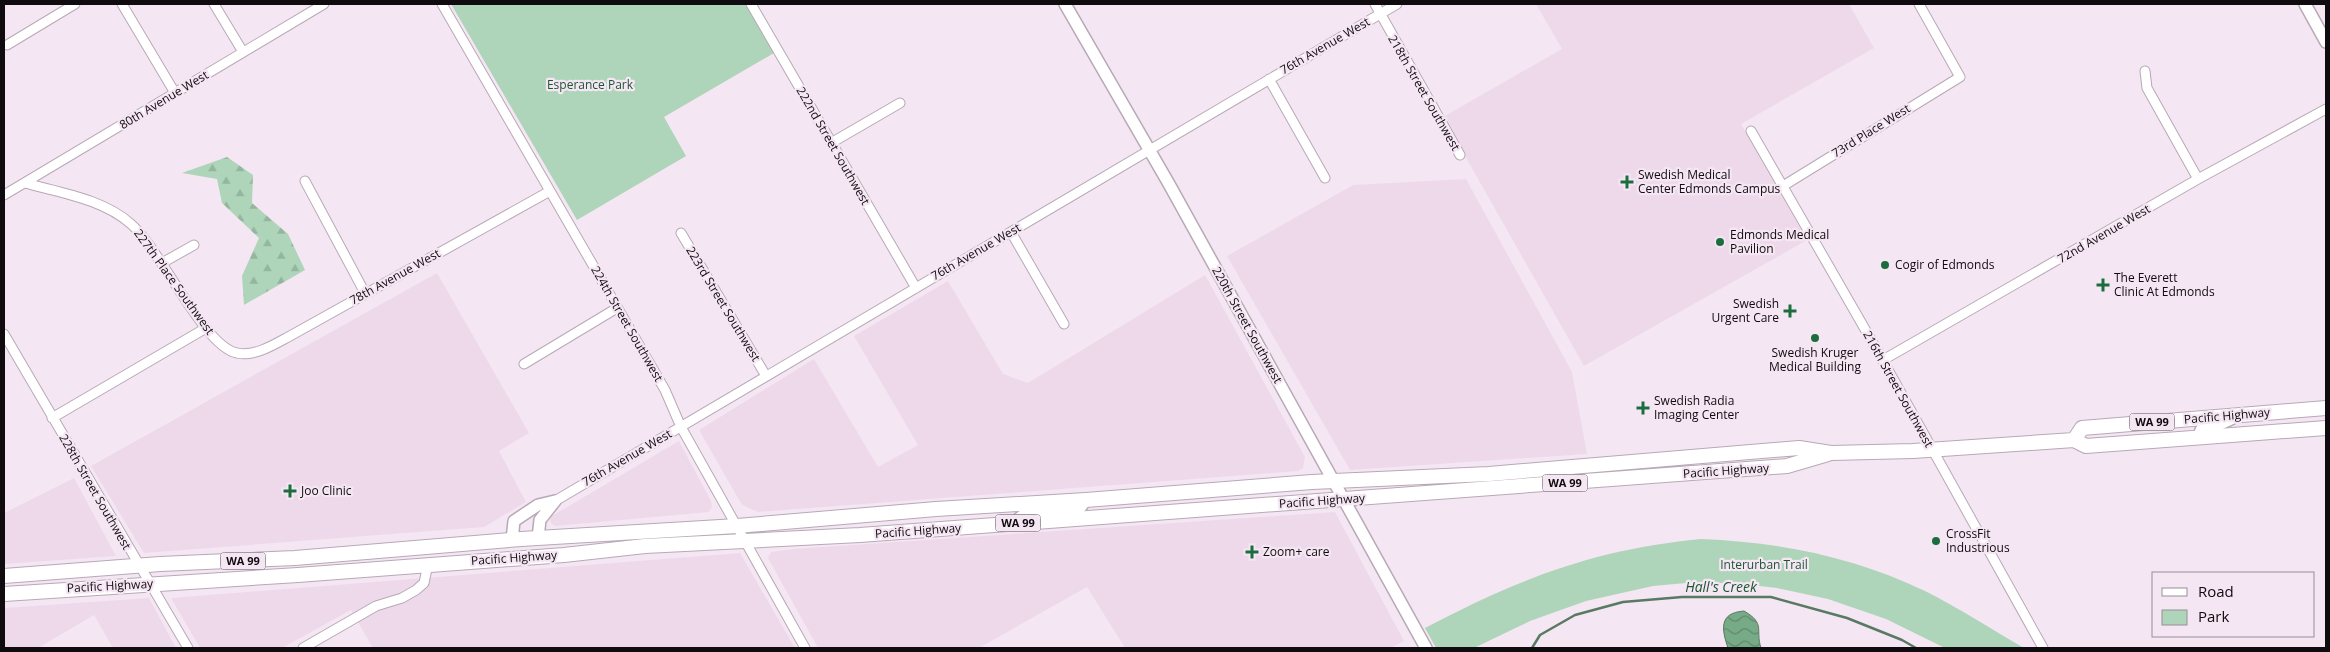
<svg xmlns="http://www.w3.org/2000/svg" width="2330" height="652" font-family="'Open Sans',sans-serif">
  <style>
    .built { fill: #eed9eb }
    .forest { fill: url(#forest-firs) }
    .green { fill: #aed5b9 }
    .water { fill: url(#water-waves); stroke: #587a62 }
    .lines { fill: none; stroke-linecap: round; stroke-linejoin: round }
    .stream { stroke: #587a62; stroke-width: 2.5 }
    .minor-casing { stroke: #b7a9b5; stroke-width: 11 }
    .major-casing { stroke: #b7a9b5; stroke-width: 14 }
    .highway-casing { stroke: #b7a9b5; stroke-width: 16 }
    .minor { stroke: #fff; stroke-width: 9 }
    .major { stroke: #fff; stroke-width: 11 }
    .highway { stroke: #fff; stroke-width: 14 }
    .poi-dot { fill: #1c6d3e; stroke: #f5e6f3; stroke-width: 2 }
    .labels { text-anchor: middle; stroke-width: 4.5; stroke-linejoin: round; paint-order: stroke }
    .shield { fill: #f5e6f3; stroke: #554d53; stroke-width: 1 }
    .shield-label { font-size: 11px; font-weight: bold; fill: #100b0f }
    .street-label { font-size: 12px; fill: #100b0f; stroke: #f5e6f3 }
    .park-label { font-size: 12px; fill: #1b5532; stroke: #f5e6f3 }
    .poi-label { font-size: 12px; fill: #100b0f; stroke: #f5e6f3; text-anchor: start }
    .water-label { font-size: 14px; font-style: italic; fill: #1a5531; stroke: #f5e6f3 }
  </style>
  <defs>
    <pattern id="forest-firs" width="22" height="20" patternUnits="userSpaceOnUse" patternTransform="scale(1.25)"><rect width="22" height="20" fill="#aed5b9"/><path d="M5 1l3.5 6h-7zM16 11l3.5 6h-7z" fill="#95b69e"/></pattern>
    <pattern id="water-waves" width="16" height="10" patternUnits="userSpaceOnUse" patternTransform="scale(1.25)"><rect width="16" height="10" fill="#77aa86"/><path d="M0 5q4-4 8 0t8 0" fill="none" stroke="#60896c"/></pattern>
  </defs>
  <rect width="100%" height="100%" fill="#f5e6f3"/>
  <!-- built -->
  <path class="built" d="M1536,4H1849L1874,48L1741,124L1807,240L1584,366L1443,117L1562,49Z
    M1466,179L1572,372L1587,454L1350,470L1227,256L1353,185Z
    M437,273L529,433L499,451L526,502L484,527L144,553L91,466Z
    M1205,275L1305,457L1303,468L1298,471L758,512L742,505L699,430L814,359L878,467L918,445L854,336L948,281L1003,374L1028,383Z
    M679,441L711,501L712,507L709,512L555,526L551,523L550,518L552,516Z
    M74,478L116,556L4,564V513Z
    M1335,512L1404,641L1391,648H1125L1087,587L979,648H818L768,558L771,552L793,549Z
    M740,553L795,648H373L351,610L282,648H200L171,598Z
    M149,598L176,648H113L94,615L38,648H4V608Z"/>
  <!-- forest -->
  <path class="forest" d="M227,157L253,175L252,203L288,234L305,270L244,305L242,276L259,238L222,203L217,179L182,173Z"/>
  <!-- green -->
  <path class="green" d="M451,4H745L774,53L664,117L686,156L577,220Z
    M1701,539C1779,542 1854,557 1925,591C1959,608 1991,629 2024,648H1945L1886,619L1828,599L1777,588L1742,584L1697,582L1653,586L1586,601L1530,621L1474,648H1436L1425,628C1518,579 1595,549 1701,539Z"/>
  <!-- water -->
  <path class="water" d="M1744,611C1766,624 1755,629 1761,648H1728C1722,630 1718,613 1744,611Z"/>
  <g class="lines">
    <!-- stream -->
    <path class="stream" d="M1532,648L1540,635L1575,615L1623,602L1682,597H1771L1847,618L1902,640L1916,648"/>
    <defs>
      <path id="minor" d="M122,4L175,93
        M214,4L243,52
        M442,4L665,390L681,427L805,648
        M751,4L916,288
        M1375,4L1460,155
        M7,45L75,4
        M2145,71L2147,88L2198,179
        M1269,79L1325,178
        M1751,131L1877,350L2043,648
        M831,143L900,103
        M305,181L365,293
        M25,183C61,193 103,199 131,224C161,250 204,347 237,353C255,357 275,344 290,336L550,191
        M1783,186L1960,77L1919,4
        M4,195L324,4
        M1011,232L1064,324
        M681,233L766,376
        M162,263L194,245
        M4,334L188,648
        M1883,360L2198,179L2326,109
        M524,364L617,308
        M52,418L206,328
        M555,501L1397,4
        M303,648L376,606L402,598L416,590L424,583L428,564"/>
      <path id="major" d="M1065,4L1169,184L1426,648
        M2305,4L2326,42
        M2199,437L2201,430L2214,427L2233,418
        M1011,524L1025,514L1080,508L1086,500
        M538,538L540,520L555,501
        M512,540L514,521L538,505L555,501"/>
      <path id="highway" d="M2074,440L2082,428L2326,408
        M4,576L160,564L295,558L521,539L737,526L936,509L1086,500L1312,482L1489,474L1799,448L1831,453L1913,451L2074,440L2086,446L2326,428
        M4,594L298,575L564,555L645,546L860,535L1787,466L1828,454"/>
    </defs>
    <!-- minor casing -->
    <use href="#minor" class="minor-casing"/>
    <!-- major casing -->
    <use href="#major" class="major-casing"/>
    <!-- highway casing -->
    <use href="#highway" class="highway-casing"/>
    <!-- minor -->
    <use href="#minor" class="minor"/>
    <!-- major -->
    <use href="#major" class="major"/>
    <!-- highway -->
    <use href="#highway" class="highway"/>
  </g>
  <!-- markers -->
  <g class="poi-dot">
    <path d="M1624.5 174.5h5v5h5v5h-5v5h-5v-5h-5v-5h5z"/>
    <circle cx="1720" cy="242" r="5"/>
    <circle cx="1885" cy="265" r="5"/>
    <path d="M2100.5 277.5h5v5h5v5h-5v5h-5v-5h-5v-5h5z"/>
    <path d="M1787.5 303.5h5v5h5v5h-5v5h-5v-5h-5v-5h5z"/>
    <circle cx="1815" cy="338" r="5"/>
    <path d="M1640.5 400.5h5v5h5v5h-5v5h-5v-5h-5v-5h5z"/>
    <path d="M287.5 483.5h5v5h5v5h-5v5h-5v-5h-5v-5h5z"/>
    <circle cx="1936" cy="541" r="5"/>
    <path d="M1249.5 544.5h5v5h5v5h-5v5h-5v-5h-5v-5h5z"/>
  </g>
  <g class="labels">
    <!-- shield labels -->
    <g class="shield">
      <rect x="2129.5" y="413.5" width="45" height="17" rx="4"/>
      <rect x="1542.5" y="474.5" width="45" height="17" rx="4"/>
      <rect x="995.5" y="514.5" width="45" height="17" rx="4"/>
      <rect x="220.5" y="552.5" width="45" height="17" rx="4"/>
    </g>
    <g class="shield-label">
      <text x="2152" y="426">WA 99</text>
      <text x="1565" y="487">WA 99</text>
      <text x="1018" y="527">WA 99</text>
      <text x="243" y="565">WA 99</text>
    </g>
    <!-- street labels -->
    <g class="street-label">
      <text transform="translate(1325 46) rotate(-30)" y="4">76th Avenue West</text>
      <text transform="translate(1424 93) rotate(60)" y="4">218th Street Southwest</text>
      <text transform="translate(164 100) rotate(-31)" y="4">80th Avenue West</text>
      <text transform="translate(1871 131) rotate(-32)" y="4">73rd Place West</text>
      <text transform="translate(833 146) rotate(60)" y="4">222nd Street Southwest</text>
      <text transform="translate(2104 234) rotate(-30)" y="4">72nd Avenue West</text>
      <text transform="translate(976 252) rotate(-30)" y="4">76th Avenue West</text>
      <text transform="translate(395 277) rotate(-29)" y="4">78th Avenue West</text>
      <text transform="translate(174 282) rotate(54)" y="4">227th Place Southwest</text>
      <text transform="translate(723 304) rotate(59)" y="4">223rd Street Southwest</text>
      <text transform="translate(627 324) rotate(60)" y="4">224th Street Southwest</text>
      <text transform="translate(1247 325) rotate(61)" y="4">220th Street Southwest</text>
      <text transform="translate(1898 389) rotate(61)" y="4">216th Street Southwest</text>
      <text transform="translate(2227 416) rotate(-5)" y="4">Pacific Highway</text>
      <text transform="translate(627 458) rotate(-30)" y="4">76th Avenue West</text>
      <text transform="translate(1726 471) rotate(-4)" y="4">Pacific Highway</text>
      <text transform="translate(95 492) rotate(60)" y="4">228th Street Southwest</text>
      <text transform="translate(1322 501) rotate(-4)" y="4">Pacific Highway</text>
      <text transform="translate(918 531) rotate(-4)" y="4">Pacific Highway</text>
      <text transform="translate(514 558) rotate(-4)" y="4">Pacific Highway</text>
      <text transform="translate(110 586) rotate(-3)" y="4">Pacific Highway</text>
    </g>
    <!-- park labels -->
    <g class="park-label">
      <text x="590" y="89">Esperance Park</text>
      <text x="1764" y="569">Interurban Trail</text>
    </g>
    <!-- poi labels -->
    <g class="poi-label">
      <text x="1638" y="179">Swedish Medical<tspan x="1638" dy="14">Center Edmonds Campus</tspan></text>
      <text x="1730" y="239">Edmonds Medical<tspan x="1730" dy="14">Pavilion</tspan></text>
      <text x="1895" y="269">Cogir of Edmonds</text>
      <text x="2114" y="282">The Everett<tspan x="2114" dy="14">Clinic At Edmonds</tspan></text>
      <text x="1779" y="308" text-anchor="end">Swedish<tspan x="1779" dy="14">Urgent Care</tspan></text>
      <text x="1815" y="357" text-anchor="middle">Swedish Kruger<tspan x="1815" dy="14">Medical Building</tspan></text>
      <text x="1654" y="405">Swedish Radia<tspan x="1654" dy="14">Imaging Center</tspan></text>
      <text x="301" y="495">Joo Clinic</text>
      <text x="1946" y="538">CrossFit<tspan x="1946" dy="14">Industrious</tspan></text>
      <text x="1263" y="556">Zoom+ care</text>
    </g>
    <!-- water labels -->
    <g class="water-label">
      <text x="1721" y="592">Hall's Creek</text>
    </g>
  </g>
  <!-- border -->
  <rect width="2330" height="652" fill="none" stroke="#100b0f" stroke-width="10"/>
  <!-- legend -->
  <rect x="2152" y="572" width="162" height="65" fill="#f5e6f3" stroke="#998e98"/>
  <rect x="2162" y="588" width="25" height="8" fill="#ffffff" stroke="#998e98"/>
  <text x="2198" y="597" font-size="15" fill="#100b0f">Road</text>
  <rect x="2162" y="610" width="25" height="15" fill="#aed5b9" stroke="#998e98"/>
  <text x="2198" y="622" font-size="15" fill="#100b0f">Park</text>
</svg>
